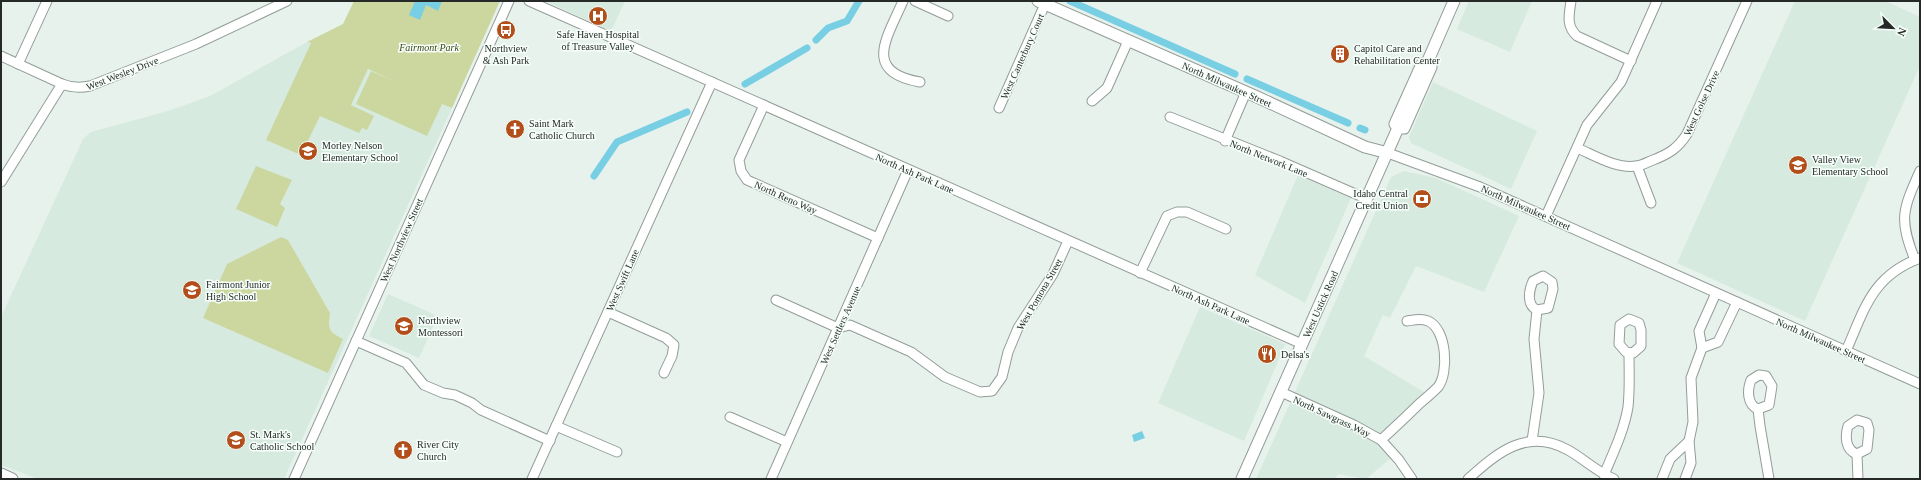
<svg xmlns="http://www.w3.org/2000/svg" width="1921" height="480" viewBox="0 0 1921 480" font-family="'Times New Roman',serif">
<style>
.built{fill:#d6eae0}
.green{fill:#ccd7a0}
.water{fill:#78cfe3}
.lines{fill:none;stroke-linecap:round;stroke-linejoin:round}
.canal{stroke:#78cfe3;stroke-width:7}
.minor-casing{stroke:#939d98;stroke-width:11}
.major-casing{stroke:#939d98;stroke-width:13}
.minor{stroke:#fff;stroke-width:9}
.major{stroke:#fff;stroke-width:11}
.labels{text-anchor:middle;stroke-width:3;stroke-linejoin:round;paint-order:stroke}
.poi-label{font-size:10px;fill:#252928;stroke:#f6fffa;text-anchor:start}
.park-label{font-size:10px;font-style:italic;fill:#3c4312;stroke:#f6fffa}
.street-label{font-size:10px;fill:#252928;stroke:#f6fffa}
</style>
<rect width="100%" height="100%" fill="#e7f2ed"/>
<g class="built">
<polygon points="545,1 625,1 611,31"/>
<polygon points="1469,1 1532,1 1510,52 1457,29"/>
<polygon points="1795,1 1885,1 1920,17 1920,66 1805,321 1677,263"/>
<polygon points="307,42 452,108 284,479 38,479 1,465 1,317 83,139 91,132 168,111 210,96"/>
<polygon points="1433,82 1537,131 1511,189 1411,143 1409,137"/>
<polygon points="1404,171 1436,178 1519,216 1484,292 1416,266 1390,318 1383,315 1364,356 1424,392 1373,440 1392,457 1366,479 1338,474 1335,479 1256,479 1391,177"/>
<polygon points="1298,175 1351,198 1305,303 1255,275"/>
<polygon points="388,294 438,316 419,358 369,336"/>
<polygon points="1200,307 1283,343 1285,345 1244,441 1158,403"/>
</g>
<g class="green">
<polygon points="354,1 500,1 452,108 442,104 427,136 356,104 371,71 394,81 368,69 351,105 374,116 367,130 362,128 359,133 320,116 301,155 266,140 311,43 307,42 343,24"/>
<polygon points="256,166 292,180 280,204 285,208 277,227 236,209"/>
<path d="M281,237L288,240L330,313C328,329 328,332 343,339L328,373L203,318L227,264Z"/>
</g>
<g class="water">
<polygon points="415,1 442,1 438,11 426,5 420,20 409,15"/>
<polygon points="1142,431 1145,438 1134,442 1132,435"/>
</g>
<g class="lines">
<g class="canal">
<polyline points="1070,1 1235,74"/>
<polyline points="816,40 828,28 847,21 859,1"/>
<polyline points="1247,79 1348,123"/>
<polyline points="745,84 807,48"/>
<polyline points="1360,128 1365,130"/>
<polyline points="594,176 617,142 687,112"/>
</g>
<defs>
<g id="minor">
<polyline points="529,1 1302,344"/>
<path d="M903,1C887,38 862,72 920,82"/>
<polyline points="915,1 948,16"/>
<path d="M1571,1C1569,15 1566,26 1577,36L1631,61"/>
<polyline points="1,56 62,84"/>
<polyline points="18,64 47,1"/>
<polyline points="1092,101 1107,88 1128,41"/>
<polyline points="764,105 739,160 741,171 747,180 878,238"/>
<polyline points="999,108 1045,4"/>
<polyline points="1170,117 1280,161 1367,199"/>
<polyline points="1225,141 1246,92"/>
<path d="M1577,148C1594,155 1616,169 1636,166C1641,166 1648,162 1653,160C1669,154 1678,148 1687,134L1747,1"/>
<polyline points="1388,153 1480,187 1920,384"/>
<polyline points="1637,166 1651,203"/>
<path d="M1,182L62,84C72,88 80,88 90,86L196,44L287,1"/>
<polyline points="1546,216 1587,125 1621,82 1657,1"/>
<path d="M1915,260C1899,219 1902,211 1920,171"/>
<polyline points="1140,273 1167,216 1177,212 1187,212 1226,229"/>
<path d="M1543,276L1552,282L1553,289L1548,308L1537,310C1526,305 1529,290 1533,281Z"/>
<polyline points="1716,293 1699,331 1702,348 1718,342 1737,302"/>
<polyline points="776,300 838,328 850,325 911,352 945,377 980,392 992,391 1002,377 1008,352 1018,328 1053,274 1068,241"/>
<polyline points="608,312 666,338 674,345 672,356 664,373"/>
<polygon points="1629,319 1639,323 1641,330 1641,346 1633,353 1626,352 1619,344 1620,325"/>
<polyline points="356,341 406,363 424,385 443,393 455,395 472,403 481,410 550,441"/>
<path d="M1846,351C1865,308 1872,276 1920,258"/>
<path d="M1759,375L1766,376L1772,386L1769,405L1758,409C1747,405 1747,390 1751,380Z"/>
<polyline points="1281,392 1354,425 1381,440 1399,460 1412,479"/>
<polyline points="1758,409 1760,426 1769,479"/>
<polyline points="730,417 787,442"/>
<path d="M1857,420L1867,423L1869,430L1867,449L1857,454C1845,450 1845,436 1848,426Z"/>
<polyline points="556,426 617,452"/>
<path d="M1381,440C1394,428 1407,416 1419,404C1425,399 1432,393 1438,387C1449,373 1447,329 1428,321C1421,318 1414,320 1407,321"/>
<polyline points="1532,441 1539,393 1534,339 1537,310"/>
<polyline points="1689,441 1693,422 1691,378 1702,348"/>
<polyline points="1857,454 1858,479"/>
<path d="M1604,475C1613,453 1624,431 1628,407C1630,389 1629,371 1629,353"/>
<polyline points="294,479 509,1"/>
<polyline points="532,479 712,82"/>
<polyline points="771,479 908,170"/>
<path d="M1468,479C1497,453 1527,427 1568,450C1584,459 1597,472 1614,479"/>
<polyline points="1662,479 1670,459 1689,441 1691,463 1685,479"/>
</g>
<g id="major">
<polyline points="1038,1 1255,96 1365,147 1388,153"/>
<polyline points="1398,128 1395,124 1422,64 1427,63 1454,1"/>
<polyline points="1398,128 1404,128 1431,67 1427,63"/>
<polyline points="1,474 12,479"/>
<polyline points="1242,479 1398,128"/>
</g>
</defs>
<use href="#minor" class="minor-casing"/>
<use href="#major" class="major-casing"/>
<use href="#minor" class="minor"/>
<use href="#major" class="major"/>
</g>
<defs>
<symbol id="hospital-disc" viewBox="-11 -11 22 22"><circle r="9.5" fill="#b24e1a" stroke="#f6fffa"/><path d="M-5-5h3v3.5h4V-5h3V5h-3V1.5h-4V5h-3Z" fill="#fff"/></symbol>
<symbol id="bus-disc" viewBox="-11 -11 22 22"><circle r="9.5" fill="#b24e1a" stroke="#f6fffa"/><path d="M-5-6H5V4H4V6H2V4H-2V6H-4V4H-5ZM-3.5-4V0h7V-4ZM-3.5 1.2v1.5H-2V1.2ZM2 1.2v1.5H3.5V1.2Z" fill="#fff"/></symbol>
<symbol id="building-disc" viewBox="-11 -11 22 22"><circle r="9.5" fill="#b24e1a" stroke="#f6fffa"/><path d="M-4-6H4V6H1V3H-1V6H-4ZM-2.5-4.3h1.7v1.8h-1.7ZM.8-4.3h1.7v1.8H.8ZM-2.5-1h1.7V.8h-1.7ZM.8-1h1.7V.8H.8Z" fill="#fff"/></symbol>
<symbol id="church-disc" viewBox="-11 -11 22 22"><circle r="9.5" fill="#b24e1a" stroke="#f6fffa"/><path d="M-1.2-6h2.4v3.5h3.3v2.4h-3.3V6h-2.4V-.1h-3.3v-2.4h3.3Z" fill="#fff"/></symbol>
<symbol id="school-disc" viewBox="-11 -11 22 22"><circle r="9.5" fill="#b24e1a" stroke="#f6fffa"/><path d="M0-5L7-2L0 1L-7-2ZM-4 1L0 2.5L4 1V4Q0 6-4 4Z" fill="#fff"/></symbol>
<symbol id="bank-disc" viewBox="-11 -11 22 22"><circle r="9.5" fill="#b24e1a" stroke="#f6fffa"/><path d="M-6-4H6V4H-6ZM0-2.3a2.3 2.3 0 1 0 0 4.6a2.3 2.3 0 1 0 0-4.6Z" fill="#fff"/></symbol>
<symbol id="restaurant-disc" viewBox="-11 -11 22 22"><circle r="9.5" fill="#b24e1a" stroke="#f6fffa"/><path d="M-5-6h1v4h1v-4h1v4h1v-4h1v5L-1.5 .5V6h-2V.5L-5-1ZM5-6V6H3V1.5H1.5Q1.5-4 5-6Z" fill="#fff"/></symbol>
</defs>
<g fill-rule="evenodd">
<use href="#hospital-disc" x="587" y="5" width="22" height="22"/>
<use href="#bus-disc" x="495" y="19" width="22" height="22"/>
<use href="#building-disc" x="1329" y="43" width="22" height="22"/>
<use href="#church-disc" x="504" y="118" width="22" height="22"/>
<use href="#school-disc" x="297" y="140" width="22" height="22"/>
<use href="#school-disc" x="1787" y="154" width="22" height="22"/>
<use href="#bank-disc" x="1411" y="188" width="22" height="22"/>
<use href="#school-disc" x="181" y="279" width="22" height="22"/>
<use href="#school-disc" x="393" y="315" width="22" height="22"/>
<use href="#restaurant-disc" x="1256" y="343" width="22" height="22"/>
<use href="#school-disc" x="225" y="429" width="22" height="22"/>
<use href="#church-disc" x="392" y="439" width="22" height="22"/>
</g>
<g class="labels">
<g class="poi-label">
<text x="598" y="38" text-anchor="middle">Safe Haven Hospital<tspan x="598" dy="12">of Treasure Valley</tspan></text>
<text x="506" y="52" text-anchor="middle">Northview<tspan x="506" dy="12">&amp; Ash Park</tspan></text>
<text x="1354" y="52">Capitol Care and<tspan x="1354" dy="12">Rehabilitation Center</tspan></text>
<text x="529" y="127">Saint Mark<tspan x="529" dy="12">Catholic Church</tspan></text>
<text x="322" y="149">Morley Nelson<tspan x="322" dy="12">Elementary School</tspan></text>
<text x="1812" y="163">Valley View<tspan x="1812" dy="12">Elementary School</tspan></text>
<text x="1408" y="197" text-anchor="end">Idaho Central<tspan x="1408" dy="12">Credit Union</tspan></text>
<text x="206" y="288">Fairmont Junior<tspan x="206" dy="12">High School</tspan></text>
<text x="418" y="324">Northview<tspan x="418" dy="12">Montessori</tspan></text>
<text x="1281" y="358">Delsa's</text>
<text x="250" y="438">St. Mark's<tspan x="250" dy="12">Catholic School</tspan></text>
<text x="417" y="448">River City<tspan x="417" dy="12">Church</tspan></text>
</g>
<g class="park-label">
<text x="429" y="51">Fairmont Park</text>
</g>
<g class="street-label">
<text transform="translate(1022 56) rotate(-66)" y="4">West Canterbury Court</text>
<text transform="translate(122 73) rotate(-21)" y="4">West Wesley Drive</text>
<text transform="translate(1227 84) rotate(24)" y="4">North Milwaukee Street</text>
<text transform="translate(1701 103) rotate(-65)" y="4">West Golse Drive</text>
<text transform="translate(1269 158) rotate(22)" y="4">North Network Lane</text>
<text transform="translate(915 173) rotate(24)" y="4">North Ash Park Lane</text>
<text transform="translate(786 197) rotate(24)" y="4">North Reno Way</text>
<text transform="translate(1526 207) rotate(24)" y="4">North Milwaukee Street</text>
<text transform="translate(401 240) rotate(-66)" y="4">West Northview Street</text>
<text transform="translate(622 280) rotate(-66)" y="4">West Swift Lane</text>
<text transform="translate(1039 294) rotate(-60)" y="4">West Pomona Street</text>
<text transform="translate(1211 304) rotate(24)" y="4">North Ash Park Lane</text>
<text transform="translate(1320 304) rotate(-66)" y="4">West Ustick Road</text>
<text transform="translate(840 325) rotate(-66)" y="4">West Settlers Avenue</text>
<text transform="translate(1821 340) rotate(24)" y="4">North Milwaukee Street</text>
<text transform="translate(1332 416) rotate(25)" y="4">North Sawgrass Way</text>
</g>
</g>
<rect width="1921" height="480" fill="none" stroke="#252928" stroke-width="4"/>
<g transform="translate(1893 28) rotate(114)" stroke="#f6fffa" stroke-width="3" paint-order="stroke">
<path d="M0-3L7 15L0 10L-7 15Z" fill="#252928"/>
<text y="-6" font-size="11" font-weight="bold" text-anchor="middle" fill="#252928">N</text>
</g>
</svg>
